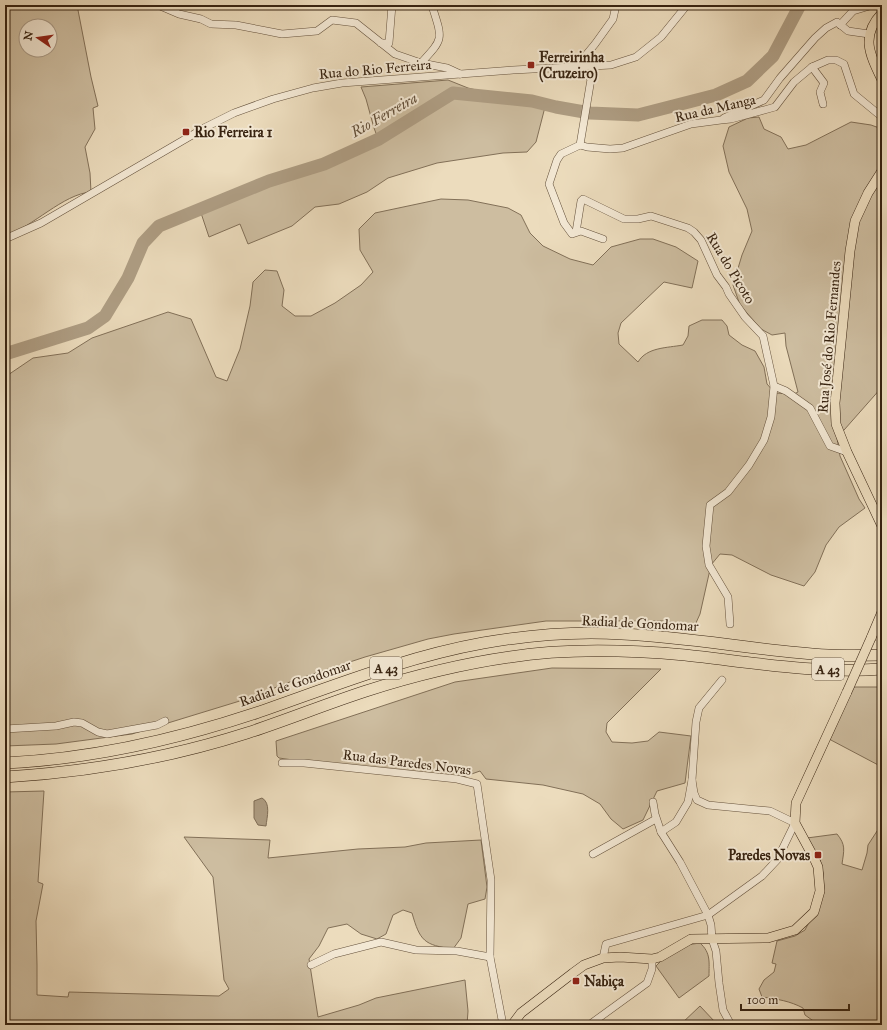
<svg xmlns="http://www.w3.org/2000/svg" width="887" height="1030" viewBox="0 0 887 1030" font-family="'IM FELL Great Primer',serif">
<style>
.green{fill:#cdbda0;stroke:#827058;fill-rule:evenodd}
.water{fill:#ae9d83;stroke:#7e6c55}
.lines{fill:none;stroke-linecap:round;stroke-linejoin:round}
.river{stroke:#ae9d83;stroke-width:13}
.minor-casing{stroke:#64513c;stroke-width:8}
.major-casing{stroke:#372311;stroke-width:10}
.highway-casing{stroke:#372311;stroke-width:12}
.minor{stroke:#f3e8d4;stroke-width:7}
.major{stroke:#ecdcbd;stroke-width:9}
.highway{stroke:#ecdcbd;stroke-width:11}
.major-bridge-casing{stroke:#372311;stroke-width:10;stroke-linecap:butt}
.major-bridge{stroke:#ecdcbd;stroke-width:9}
.poi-dot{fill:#8f2418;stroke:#f3e8d4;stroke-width:1.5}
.labels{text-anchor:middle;stroke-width:4;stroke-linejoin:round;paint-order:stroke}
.shield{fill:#f3e8d4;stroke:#6f5e4c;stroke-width:1}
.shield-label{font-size:13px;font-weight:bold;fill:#372311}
.poi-label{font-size:14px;font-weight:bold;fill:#372311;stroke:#f3e8d4;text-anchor:start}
.street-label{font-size:14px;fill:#372311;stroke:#f3e8d4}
.water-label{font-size:15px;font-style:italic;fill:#614e39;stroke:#f3e8d4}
</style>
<rect width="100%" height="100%" fill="#ecdcbd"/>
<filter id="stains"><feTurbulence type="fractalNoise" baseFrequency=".005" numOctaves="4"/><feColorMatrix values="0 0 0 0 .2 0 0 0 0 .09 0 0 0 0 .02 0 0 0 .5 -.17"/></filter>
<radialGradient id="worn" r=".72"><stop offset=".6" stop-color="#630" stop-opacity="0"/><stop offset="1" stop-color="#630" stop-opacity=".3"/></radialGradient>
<g class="green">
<path d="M5,5H77L91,77L98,106L93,108L95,129L85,147L90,173L91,192C63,194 33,227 5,236ZM26,26H50V50H26Z"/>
<polygon points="448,80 468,88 545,107 536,142 527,152 503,153 437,163 388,178 367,192 339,204 315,207 292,226 248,244 240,224 209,237 199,207 213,203 317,164 349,158 380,144 374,128 366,99 361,87"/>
<path d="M759,117L764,129L781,137L788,149L806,145L851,122L871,125L882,129V387L837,438L840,456L859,499L865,508L839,527L826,545L815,572L804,586L771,575L732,555L720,554L711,565L700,614L695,625L662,621H546L454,634L428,639L365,657L295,680L243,700L132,734L56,744L5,746V377L33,358L68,353L92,338L168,312L191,319L216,377L227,381L240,349L250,306L253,282L265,270L277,271L284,290L282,306L295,316H311L335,303L361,285L373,272L360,250L359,229L375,213L441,199L468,200L508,208L521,215L530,233L543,246L570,259L593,265L611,247L640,239H653L676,247L698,261L692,288L664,282L621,323L618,333L619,344L638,362C647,347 667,348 683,345L688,336L689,326L702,320H722L727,326L729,335L742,345L755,351L764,367L767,384L775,393L794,394L798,392L786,346L785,333L772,335L761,329L740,305L733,285L742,255L752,231L747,209L729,172L723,146L729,127L748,118Z"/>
<polygon points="552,668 661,669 607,723 606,732 612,742 632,743 648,741 659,732 691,736 685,783 657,791 643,820 623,829 611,819 600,804 583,794 543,785 486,779 480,771 463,777 335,766 279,758 277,756 276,741 455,682"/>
<polygon points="852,687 882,687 882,767 829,739"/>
<path d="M44,791L38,882L43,884L36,921L37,965V995L68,997L69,992L219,996L229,989L224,980L213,877L184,837L270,840L268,858L358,849L405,847L426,843L481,840L487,887L485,899L468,904L461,938L453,949C424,945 420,941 412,913L403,910L393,915L386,934L377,939L361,934L347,924L328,928L319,946L309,959L318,1017L359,1005L376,998L465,980L468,1011L467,1025H6L5,792Z"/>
<path d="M882,826V1025H819L805,1015L803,1008C790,1001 777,999 762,997L759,989L764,980L774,972L776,964L772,963L777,941L795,936L805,930L824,892L823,873L820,860L807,838L837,834C846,845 844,850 842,864L862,870L867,853L868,845L879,828Z"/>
<path d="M700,943C711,953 709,962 709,976L679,998L656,966L665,957L686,945Z"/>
<polygon points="700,1006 715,1022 712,1025 680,1025"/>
</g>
<path class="water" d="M262,798C271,803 267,817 266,826L258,825L254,818V801Z"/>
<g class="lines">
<polyline class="river" points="5,354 88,328 105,316 128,278 143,243 159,226 269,181 324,164 379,139 453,93 532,101 556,107 590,113 638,115 716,95 747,81 773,56 800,5"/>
<defs>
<g id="minor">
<polyline points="158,5 179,14 201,19 211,24 236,25 282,34 317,31 332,20 356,23 395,54 421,63 447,68 460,74"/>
<polyline points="840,25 853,11 873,5"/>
<polyline points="381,43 389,43 392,5"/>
<path d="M421,63C443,39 443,40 433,9L438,5"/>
<polyline points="576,67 595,44 613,19 616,5"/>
<polyline points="812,67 824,83 820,92 823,104"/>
<polyline points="724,118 764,100 780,78 815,38 826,28 837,22 848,31 869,34"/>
<polyline points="580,145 587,147 610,149 623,148 691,124 721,120 731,119 775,107 794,82 812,67 828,60 836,60 844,64 854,94 882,117"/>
<polyline points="580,145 561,154 557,160 549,184 564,223 572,234 581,231 603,239"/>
<polyline points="580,145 591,79 580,67"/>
<polyline points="576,232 581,201 583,199 624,219 638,219 651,216 688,228 694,232 701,240 717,275 726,287 729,294 745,317 763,336 774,386 786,391 810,408 830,446 847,452"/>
<polyline points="5,239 41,223 206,127 234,113 273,99 313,88 342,83 513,70 611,65 636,57 661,37 687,5"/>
<polyline points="730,624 728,597 709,565 706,546 710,505 728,492 749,465 764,440 771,417 774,386"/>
<polyline points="5,729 56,726 74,722 82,723 98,732 107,734 157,725 165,721"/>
<polyline points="282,763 304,763 457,779 477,784 491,880 490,957 503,1025"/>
<polyline points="653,802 655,814 661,832 680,862 708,915 711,925 712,939 716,951 719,983 723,1010 731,1025"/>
<polyline points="661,832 676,822 688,802 692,780 696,722 699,708 722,680"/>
<polyline points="593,854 656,819"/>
<polyline points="603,958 606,944 708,915 762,876 777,860 795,823 770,811 708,805 697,800 694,793 692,780"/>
<polyline points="311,965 334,954 381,942 416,950 457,951 490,957"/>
<polyline points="589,1025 647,983 652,969 652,959"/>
</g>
<g id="major">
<path d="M882,13C860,36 870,55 882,80"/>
<polyline points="882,171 868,193 855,221 850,251 835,403 836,424 847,452 882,526"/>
<polyline points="871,638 882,612"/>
<polyline points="512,1025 521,1013 573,973 584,965 603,958 620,957 652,959 660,957 691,939 768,938 795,930 814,912 820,891 818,867 814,858 795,823 796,803 847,692"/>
</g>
<g id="highway">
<path d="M5,763C90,759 175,740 256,713C331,687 405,657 483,643C529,635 576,631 622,634C691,637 759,651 828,655C846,656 864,655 882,655"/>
<path d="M5,777C87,772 169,758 247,733C287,720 326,704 366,691C413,676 461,664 510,657C567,648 628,650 685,655C750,662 816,674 882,669"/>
</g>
</defs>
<use href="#minor" class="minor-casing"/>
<use href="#major" class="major-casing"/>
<use href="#highway" class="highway-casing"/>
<use href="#minor" class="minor"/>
<use href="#major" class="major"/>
<use href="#highway" class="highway"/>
<defs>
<polyline id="major-bridge" points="847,692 871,638"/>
</defs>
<use href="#major-bridge" class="major-bridge-casing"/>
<use href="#major-bridge" class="major-bridge"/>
</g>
<g class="poi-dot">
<rect x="527" y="61" width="8" height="8" rx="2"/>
<rect x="182" y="128" width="8" height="8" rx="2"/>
<rect x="814" y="851" width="8" height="8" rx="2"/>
<rect x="572" y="977" width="8" height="8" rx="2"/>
</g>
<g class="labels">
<g class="shield">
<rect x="370" y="657" width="32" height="22" rx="3"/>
<rect x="812" y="658" width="32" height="22" rx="3"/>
</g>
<g class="shield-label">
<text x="386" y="673">A 43</text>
<text x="828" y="674">A 43</text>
</g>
<g class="poi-label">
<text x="539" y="62">Ferreirinha<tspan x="539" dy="16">(Cruzeiro)</tspan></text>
<text x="194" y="137">Rio Ferreira 1</text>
<text x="810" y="860" text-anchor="end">Paredes Novas</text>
<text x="584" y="986">Nabiça</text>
</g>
<g class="street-label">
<text transform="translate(375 69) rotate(-5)" y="5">Rua do Rio Ferreira</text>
<text transform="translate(715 108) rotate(-13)" y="5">Rua da Manga</text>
<text transform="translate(731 268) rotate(59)" y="5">Rua do Picoto</text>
<text transform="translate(829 337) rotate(-85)" y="5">Rua José do Rio Fernandes</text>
<text transform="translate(640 623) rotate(3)" y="5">Radial de Gondomar</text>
<text transform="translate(295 683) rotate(-19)" y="5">Radial de Gondomar</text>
<text transform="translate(407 762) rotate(7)" y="5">Rua das Paredes Novas</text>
</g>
<g class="water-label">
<text transform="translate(384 115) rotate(-30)" y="5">Rio Ferreira</text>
</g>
</g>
<rect width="887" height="1030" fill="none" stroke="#ecdcbd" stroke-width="20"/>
<rect x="6" y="6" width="875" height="1018" fill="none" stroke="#372311" stroke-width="2"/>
<rect x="10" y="10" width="867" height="1010" fill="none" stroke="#372311"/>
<g transform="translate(38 38) rotate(283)"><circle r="19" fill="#f3e8d4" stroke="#a89986"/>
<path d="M0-3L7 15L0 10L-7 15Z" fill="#8f2418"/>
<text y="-6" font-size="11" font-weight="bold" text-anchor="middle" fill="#372311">N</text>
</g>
<path d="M741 1004v6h108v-6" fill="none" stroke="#372311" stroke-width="2"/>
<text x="747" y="1004" font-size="12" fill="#372311" stroke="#f3e8d4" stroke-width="3" paint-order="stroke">100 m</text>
<rect width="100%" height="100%" filter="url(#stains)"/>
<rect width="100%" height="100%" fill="url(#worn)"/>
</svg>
